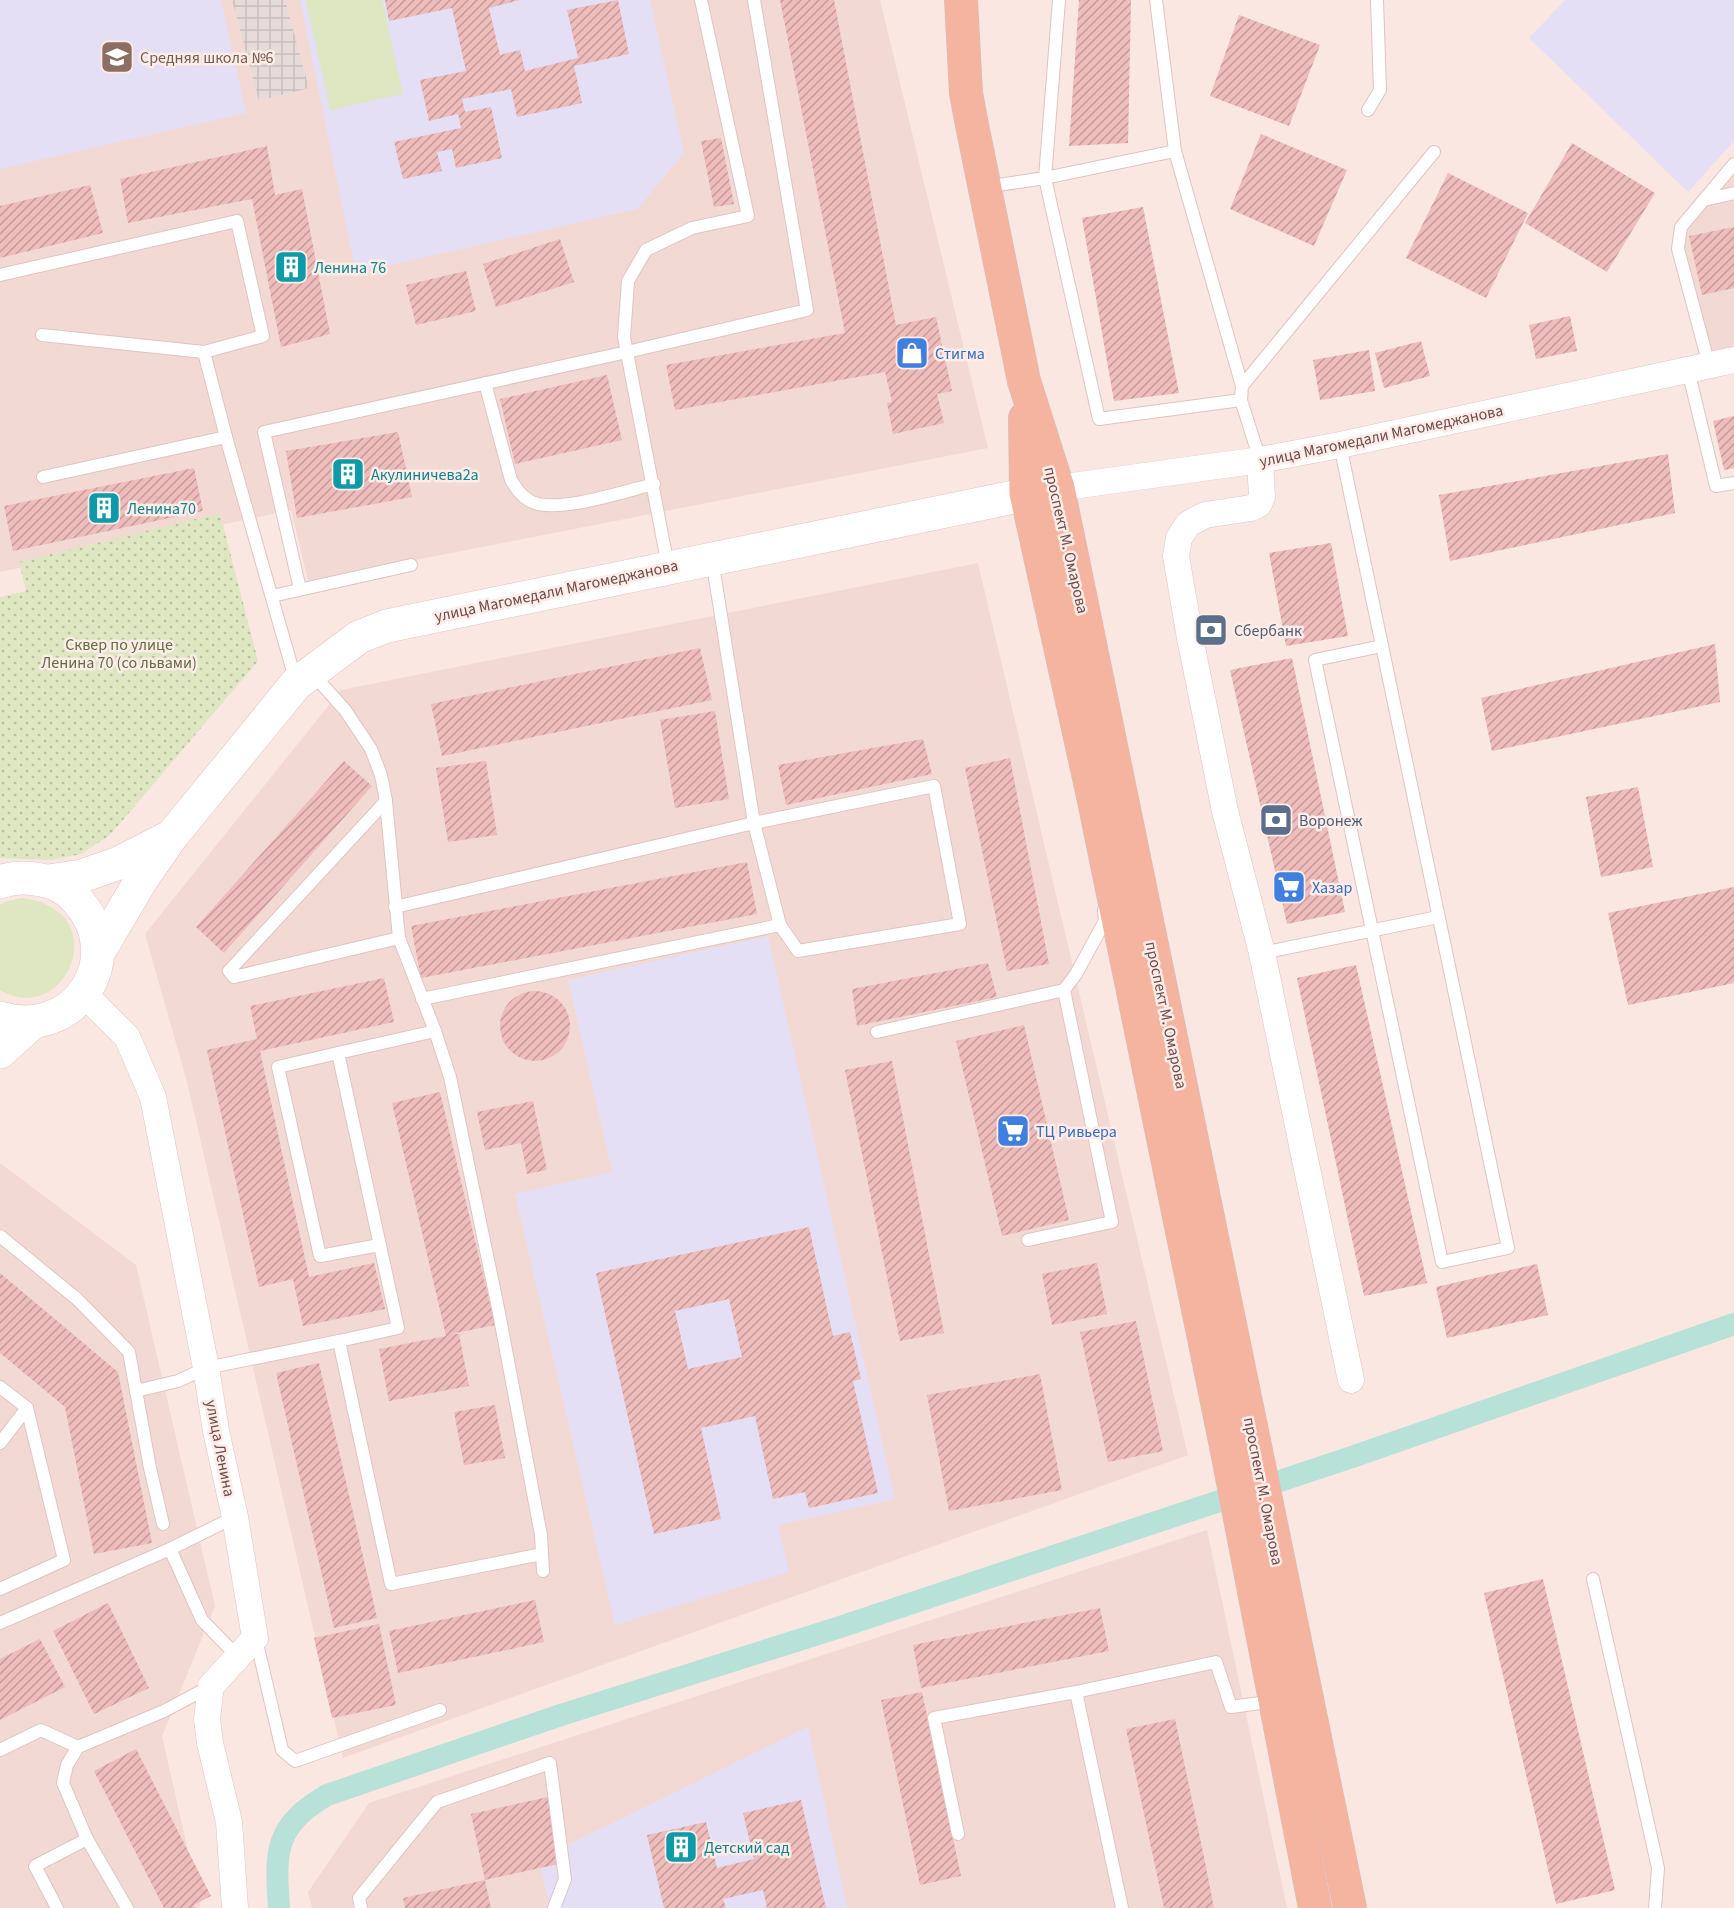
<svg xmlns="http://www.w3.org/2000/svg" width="1734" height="1908" viewBox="0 0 1734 1908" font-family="'Source Sans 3',sans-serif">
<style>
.residential{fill:#f3d9d4}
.industrial{fill:url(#industrial-grid)}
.education{fill:#e5dff6}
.grass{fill:#dee6c2}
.park{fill:url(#park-dots)}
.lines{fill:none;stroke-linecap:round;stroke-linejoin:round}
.canal{stroke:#b8e1d8;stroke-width:22}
.building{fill:url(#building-hatch);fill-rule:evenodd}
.service-casing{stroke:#dfc4c1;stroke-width:14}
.minor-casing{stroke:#dfc4c1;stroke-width:27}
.secondary-casing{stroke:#e4c2bf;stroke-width:34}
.primary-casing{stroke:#d1c5c5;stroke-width:34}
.service{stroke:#fff;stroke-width:12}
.minor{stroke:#fff;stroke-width:26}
.secondary{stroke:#fff;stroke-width:33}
.primary{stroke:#f4b49f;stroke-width:33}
.labels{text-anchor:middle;stroke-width:5;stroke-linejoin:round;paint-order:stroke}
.education-label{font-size:16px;fill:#785e54;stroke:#fdece7;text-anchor:start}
.culture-label{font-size:16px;fill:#0d838f;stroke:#fdece7;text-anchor:start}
.shop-label{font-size:16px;fill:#366cbe;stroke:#fdece7;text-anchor:start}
.street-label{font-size:16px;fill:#6f4b4b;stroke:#fdece7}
.service-label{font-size:16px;fill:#4e5e75;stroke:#fdece7;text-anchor:start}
.park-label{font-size:16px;fill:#606e41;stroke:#fdece7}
</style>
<defs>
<pattern id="industrial-grid" width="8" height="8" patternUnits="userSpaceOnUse" patternTransform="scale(1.5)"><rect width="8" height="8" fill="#e7dbd9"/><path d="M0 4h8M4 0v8" fill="none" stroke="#c9bdbc"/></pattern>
<pattern id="park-dots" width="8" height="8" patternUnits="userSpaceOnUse" patternTransform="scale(1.5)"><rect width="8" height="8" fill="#dee6c2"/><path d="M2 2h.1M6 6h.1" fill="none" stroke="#b8bca0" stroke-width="1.8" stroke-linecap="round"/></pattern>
<pattern id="building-hatch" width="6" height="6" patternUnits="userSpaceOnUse" patternTransform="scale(1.5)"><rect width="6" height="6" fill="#edbcbb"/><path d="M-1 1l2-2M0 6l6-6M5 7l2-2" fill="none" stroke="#c49b9a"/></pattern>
</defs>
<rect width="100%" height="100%" fill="#fae7e2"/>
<g class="residential">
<polygon points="0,0 880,0 988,448 308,581 291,510 0,572"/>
<polygon points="1734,174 1734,352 1714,357 1682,251 1687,230"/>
<polygon points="978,563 1188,1455 343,1758 187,1082 145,934 341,690"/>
<polygon points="0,1163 136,1265 215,1606 162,1736 201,1908 0,1908"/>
<polygon points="1207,1530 1287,1908 312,1908 308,1892 369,1803"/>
</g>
<polygon class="industrial" points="232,0 285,0 309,88 259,101"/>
<g class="education">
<polygon points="0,0 221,0 246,113 0,169"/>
<polygon points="300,0 650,0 684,153 637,209 356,273"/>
<polygon points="1565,0 1734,0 1734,141 1688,192 1529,38"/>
<polygon points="768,936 895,1499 778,1525 789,1572 615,1625 515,1194 612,1172 568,980"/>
<polygon points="808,1727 847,1908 550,1908 539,1859"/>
</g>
<g class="grass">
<polygon points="306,0 382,0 403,94 330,110"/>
<path d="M22,898C117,910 66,1029 0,990V905L7,901Z"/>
</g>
<polygon class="park" points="220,513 258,661 110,835 81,854 52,860 0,858 0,597 26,591 19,562"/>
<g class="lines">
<path class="canal" d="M279,1908C275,1852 274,1826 327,1795L561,1715L837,1628L1349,1458L1734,1324"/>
</g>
<g class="building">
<polygon points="385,0 520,0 489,8 500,55 520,50 525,71 578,58 567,10 618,0 629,54 574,66 582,103 517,117 511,89 462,99 465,112 491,107 502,158 456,168 452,149 437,152 442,171 403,179 394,142 461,128 458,114 429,121 420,80 466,71 452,8 389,21"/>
<polygon points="780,0 834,0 896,325 936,317 952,391 937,394 944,423 893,434 887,403 892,402 885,372 675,410 666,365 845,333"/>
<polygon points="1079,0 1131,0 1128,143 1069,146"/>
<polygon points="1239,15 1320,45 1289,126 1210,96"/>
<polygon points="1261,134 1347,170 1314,246 1230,209"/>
<polygon points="721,138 734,204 714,207 701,141"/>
<polygon points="1572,143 1655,193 1607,272 1525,223"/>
<polygon points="267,146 275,195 302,189 330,334 281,347 252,199 128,223 120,179"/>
<polygon points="1448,173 1528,213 1486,298 1406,258"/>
<polygon points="90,185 103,233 0,258 0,206"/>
<polygon points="1143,207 1179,393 1114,401 1082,218"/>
<polygon points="1734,227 1734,288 1702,295 1689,236"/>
<polygon points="560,239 574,282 496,307 483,264"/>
<polygon points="466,271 476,311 416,325 406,285"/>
<polygon points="1570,316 1577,351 1536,359 1529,325"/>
<polygon points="1421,341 1430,376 1384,388 1375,353"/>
<polygon points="1369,350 1375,391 1320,400 1313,360"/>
<polygon points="607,375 622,440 515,464 500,399"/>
<polygon points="1734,416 1734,468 1724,470 1713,421"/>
<polygon points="398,432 412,497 297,518 286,451"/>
<polygon points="1668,454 1675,513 1450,561 1439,495"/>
<polygon points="194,468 203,511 13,551 4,506"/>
<polygon points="1331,543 1348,636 1286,646 1269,553"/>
<polygon points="1715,644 1720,702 1492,751 1481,698"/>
<polygon points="700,648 712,700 442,756 431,704"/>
<polygon points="1292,658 1345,912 1287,924 1230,670"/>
<polygon points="715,711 729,799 675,808 660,720"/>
<polygon points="923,739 932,774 786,805 778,765"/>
<polygon points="1010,758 1049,964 1007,971 965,768"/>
<polygon points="344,761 372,786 224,953 196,927"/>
<polygon points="486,761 497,835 448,842 436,768"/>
<polygon points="1638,787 1653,867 1601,877 1586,797"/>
<polygon points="747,862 757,914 421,978 411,926"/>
<polygon points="1734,887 1734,983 1628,1005 1608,913"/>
<polygon points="988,963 997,997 857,1026 852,989"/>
<polygon points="1356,965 1427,1283 1364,1296 1297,978"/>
<polygon points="384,978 394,1022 260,1051 309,1277 374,1263 385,1309 303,1326 293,1279 259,1287 207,1050 257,1039 250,1006"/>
<circle cx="535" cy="1026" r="35"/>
<polygon points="1024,1025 1069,1220 1002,1236 956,1041"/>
<polygon points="892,1061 944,1333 900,1341 845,1070"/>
<polygon points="440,1092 495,1325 451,1334 459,1334 469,1386 389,1401 379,1349 446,1336 392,1103"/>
<polygon points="533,1101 547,1170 527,1174 521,1143 485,1150 477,1112"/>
<path d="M809,1227L833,1336L850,1332L861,1379L853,1381L878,1493L809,1508L805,1492L773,1499L755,1416L701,1428L721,1519L654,1534L596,1273ZM729,1299L742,1357L688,1369L675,1311Z"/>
<polygon points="1097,1263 1107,1314 1052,1325 1042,1274"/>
<polygon points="1537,1264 1548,1315 1447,1338 1436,1287"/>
<polygon points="0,1273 118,1372 152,1543 94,1554 65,1407 0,1353"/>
<polygon points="1136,1321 1163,1451 1108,1462 1080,1332"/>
<polygon points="319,1363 377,1618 334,1628 276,1373"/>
<polygon points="1040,1374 1062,1490 949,1511 927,1395"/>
<polygon points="495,1405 505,1458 464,1465 454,1412"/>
<polygon points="1543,1579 1615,1890 1556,1904 1484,1593"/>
<polygon points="535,1600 544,1642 398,1673 389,1631"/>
<polygon points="108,1603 149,1688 94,1714 53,1631"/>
<polygon points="1100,1608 1109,1651 921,1688 913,1645"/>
<polygon points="379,1624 396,1705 332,1718 314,1638"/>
<polygon points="40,1639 65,1687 0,1720 0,1659"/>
<polygon points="922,1692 961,1876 920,1885 881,1700"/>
<polygon points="1175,1719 1205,1862 1214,1908 1164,1908 1126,1729"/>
<polygon points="136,1749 211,1896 194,1905 195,1908 164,1908 94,1771"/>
<polygon points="548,1797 563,1863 485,1880 471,1814"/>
<polygon points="801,1800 826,1908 767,1908 763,1890 723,1899 726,1908 664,1908 647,1835 706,1822 717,1868 754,1859 743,1813"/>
<polygon points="485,1880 491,1908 405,1908 403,1898"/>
</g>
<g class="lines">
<defs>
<g id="service">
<polyline points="1059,0 1045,178 1099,419 1241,400"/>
<polyline points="1368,110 1380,90 1377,0"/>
<polyline points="1175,151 1242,386"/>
<polyline points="985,187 1045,178 1175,151 1156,0"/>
<polyline points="1704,200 1734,193"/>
<polyline points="0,275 237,221 263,336 204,352 226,437"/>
<polyline points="42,335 204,352"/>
<polyline points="1709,365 1678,249 1681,227 1734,164"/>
<polyline points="1688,370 1716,486 1734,483"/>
<path d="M485,383L511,480C516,488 521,496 530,501C555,515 625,491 654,484"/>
<polyline points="1340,445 1508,1248 1442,1262 1315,660 1382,646"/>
<polyline points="1260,460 1241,400 1242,386 1434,152"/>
<polyline points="43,477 226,437 296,682"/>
<polyline points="668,566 624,337 628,281 646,250 692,228 748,216 701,0"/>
<polyline points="300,589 264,432 627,352 807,310 754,0"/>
<polyline points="272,596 411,565"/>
<polyline points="311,672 345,710 371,749 381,775 386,801 399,938 435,1031 338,1053 398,1328 339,1341 391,1584 542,1554"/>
<polyline points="386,801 229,971 234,977 399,938"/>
<polyline points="395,907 754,823 934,786 960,924 798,951 780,925 754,823 712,559"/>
<polyline points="1262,953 1438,917"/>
<polyline points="422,999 780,925"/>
<polyline points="435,1031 450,1077 498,1308 541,1535 543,1571"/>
<polyline points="877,1032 1064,990"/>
<polyline points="338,1053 278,1067 320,1256 380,1245"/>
<polyline points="0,1236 77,1299 129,1352 150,1468 163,1524"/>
<polyline points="1028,1240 1112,1222 1064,990 1076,974 1105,921 1104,910"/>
<polyline points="0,1387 27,1408 0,1443"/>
<polyline points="136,1391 178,1381 206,1368 339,1341"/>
<polyline points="170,1549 202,1620 238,1657"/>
<polyline points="1593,1579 1658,1868 1655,1908"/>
<polyline points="0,1589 64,1560 27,1408"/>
<polyline points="0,1623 170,1549 235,1517"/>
<polyline points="256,1639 282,1750 295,1761 440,1710"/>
<polyline points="1076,1692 1216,1662 1231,1707 1275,1701"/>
<polyline points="78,1747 67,1765 63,1783 87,1839 127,1908"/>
<polyline points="0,1750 41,1730 78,1747 164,1711 211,1686"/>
<polyline points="958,1834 934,1718 1076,1692 1122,1908"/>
<polyline points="57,1908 35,1866 87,1839"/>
<polyline points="361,1908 359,1898 437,1802 550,1763 565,1879 554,1908"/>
</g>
<g id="minor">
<polyline points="1260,460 1262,497 1259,504 1251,508 1205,515 1188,524 1179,538 1176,556 1190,638 1225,811 1262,953 1351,1380"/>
<polyline points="1058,488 1260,460 1340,445 1734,360"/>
<polyline points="84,994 127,1037 153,1097 206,1368 216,1431 235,1517 255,1638 211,1686 207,1719 210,1743 229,1822 235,1908"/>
</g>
<g id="secondary">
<polyline points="49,881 82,876 119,863 166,839"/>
<path d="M0,882C13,877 27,877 41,880C54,882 67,889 76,899C130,957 75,1041 0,1018"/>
<polyline points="98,953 140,882 171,837 296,684 359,637 387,626 1053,489"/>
<polyline points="0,1052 33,1022"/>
</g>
<g id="primary">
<polyline points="961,0 966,93 972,125 1024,381 1058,488 1350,1908"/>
<polyline points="1025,418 1026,493 1093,796 1227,1451 1315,1908"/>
</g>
</defs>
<use href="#service" class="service-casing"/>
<use href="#minor" class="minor-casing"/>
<use href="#secondary" class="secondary-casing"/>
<use href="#primary" class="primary-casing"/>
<use href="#service" class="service"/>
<use href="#minor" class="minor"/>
<use href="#secondary" class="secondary"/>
<use href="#primary" class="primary"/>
</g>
<defs>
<symbol id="school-square" viewBox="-11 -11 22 22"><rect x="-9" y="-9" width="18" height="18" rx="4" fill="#8d6e63" stroke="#fdece7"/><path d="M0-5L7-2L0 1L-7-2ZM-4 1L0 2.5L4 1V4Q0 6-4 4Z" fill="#fff"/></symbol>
<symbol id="building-square" viewBox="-11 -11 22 22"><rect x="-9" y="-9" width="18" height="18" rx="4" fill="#0f9aa8" stroke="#fdece7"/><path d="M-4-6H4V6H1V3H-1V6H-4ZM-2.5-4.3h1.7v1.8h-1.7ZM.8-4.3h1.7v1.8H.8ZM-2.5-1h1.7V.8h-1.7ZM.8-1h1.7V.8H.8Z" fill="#fff"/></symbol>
<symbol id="shop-square" viewBox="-11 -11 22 22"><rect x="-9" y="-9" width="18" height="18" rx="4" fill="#3f7fe0" stroke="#fdece7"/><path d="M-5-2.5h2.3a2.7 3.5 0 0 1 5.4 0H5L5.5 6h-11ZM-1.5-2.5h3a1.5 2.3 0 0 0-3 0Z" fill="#fff"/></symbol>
<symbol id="bank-square" viewBox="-11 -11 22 22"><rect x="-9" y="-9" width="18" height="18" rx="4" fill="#5c6f8a" stroke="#fdece7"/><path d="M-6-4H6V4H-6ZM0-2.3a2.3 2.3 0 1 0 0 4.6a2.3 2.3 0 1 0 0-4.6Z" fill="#fff"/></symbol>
<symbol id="supermarket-square" viewBox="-11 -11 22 22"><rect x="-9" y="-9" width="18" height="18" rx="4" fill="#3f7fe0" stroke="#fdece7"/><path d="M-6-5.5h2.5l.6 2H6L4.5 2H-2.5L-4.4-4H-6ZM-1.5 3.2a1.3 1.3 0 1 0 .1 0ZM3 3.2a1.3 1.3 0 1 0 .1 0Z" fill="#fff"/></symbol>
</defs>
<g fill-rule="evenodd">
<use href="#school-square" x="98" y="38" width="38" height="38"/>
<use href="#building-square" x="272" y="248" width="38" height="38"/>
<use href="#shop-square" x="893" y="334" width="38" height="38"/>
<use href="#building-square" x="329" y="455" width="38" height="38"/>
<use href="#building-square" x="85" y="489" width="38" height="38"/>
<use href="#bank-square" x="1192" y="611" width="38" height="38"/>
<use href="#bank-square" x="1257" y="801" width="38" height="38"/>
<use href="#supermarket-square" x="1270" y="868" width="38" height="38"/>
<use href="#supermarket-square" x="994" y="1112" width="38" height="38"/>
<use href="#building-square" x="662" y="1828" width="38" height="38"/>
</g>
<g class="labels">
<g class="education-label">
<text x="140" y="63">Средняя школа №6</text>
</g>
<g class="culture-label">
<text x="314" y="273">Ленина 76</text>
<text x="371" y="480">Акулиничева2а</text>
<text x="127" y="514">Ленина70</text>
<text x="704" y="1853">Детский сад</text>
</g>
<g class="shop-label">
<text x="935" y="359">Стигма</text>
<text x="1312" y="893">Хазар</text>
<text x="1036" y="1137">ТЦ Ривьера</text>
</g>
<g class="street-label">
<text transform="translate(1381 435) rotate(-12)" y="6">улица Магомедали Магомеджановa</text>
<text transform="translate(1067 540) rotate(77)" y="6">проспект М. Омарова</text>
<text transform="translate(556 590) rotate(-12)" y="6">улица Магомедали Магомеджанова</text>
<text transform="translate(1167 1015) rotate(78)" y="6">проспект М. Омарова</text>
<text transform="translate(221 1448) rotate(79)" y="6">улица Ленина</text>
<text transform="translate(1264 1491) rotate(79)" y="6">проспект М. Омарова</text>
</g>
<g class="service-label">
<text x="1234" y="636">Сбербанк</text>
<text x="1299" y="826">Воронеж</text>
</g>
<g class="park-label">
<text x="119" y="650">Сквер по улице<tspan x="119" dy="18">Ленина 70 (со львами)</tspan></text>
</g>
</g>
</svg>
